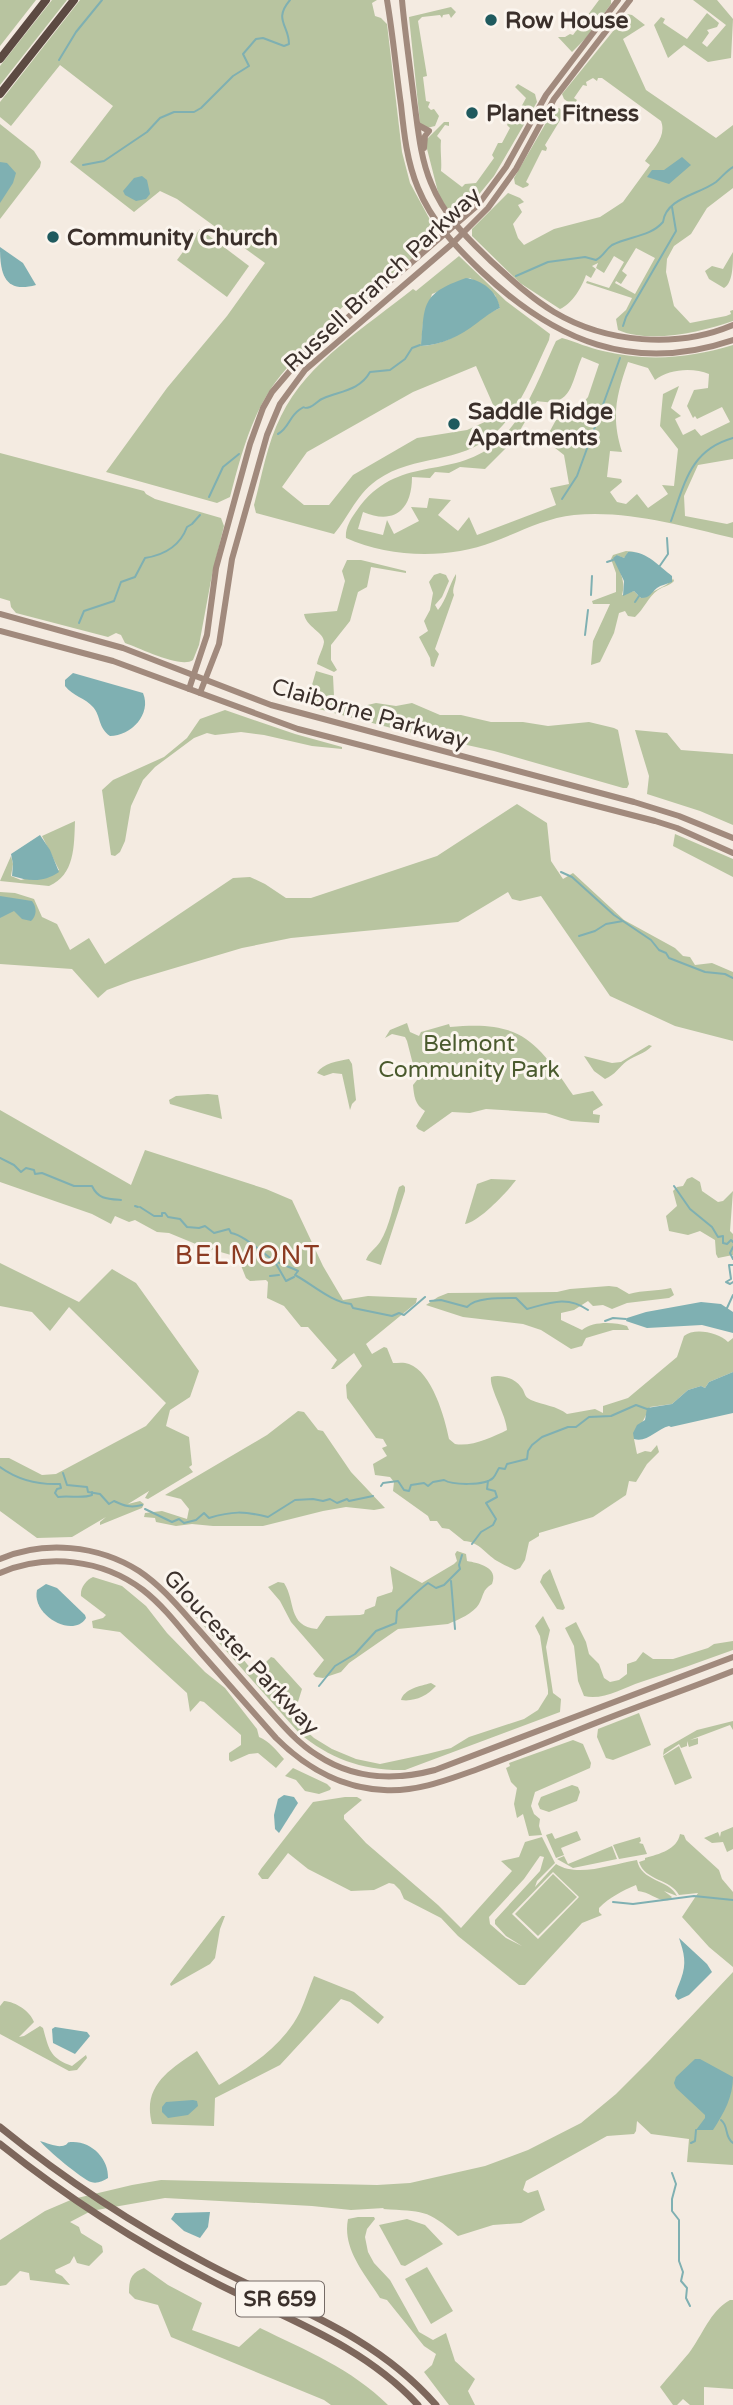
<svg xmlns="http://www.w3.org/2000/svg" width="733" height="2405" viewBox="0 0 733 2405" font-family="'Varela Round',sans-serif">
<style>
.green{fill:#b8c4a0;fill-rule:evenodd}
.water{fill:#7fb0b2}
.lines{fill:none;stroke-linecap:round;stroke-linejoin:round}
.stream{stroke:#7fb0b2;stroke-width:2}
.secondary{stroke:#a18a7d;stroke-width:6}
.primary{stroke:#7d675c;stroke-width:7}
.highway{stroke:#5c4a42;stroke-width:8}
.poi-dot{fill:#1f5a5e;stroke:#fbf5ee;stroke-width:2.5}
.labels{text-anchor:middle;stroke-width:6;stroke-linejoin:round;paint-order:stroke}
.shield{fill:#fbf5ee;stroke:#756b66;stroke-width:2}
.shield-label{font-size:21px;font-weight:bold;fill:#3b302b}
.poi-label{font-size:23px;font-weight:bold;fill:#3b302b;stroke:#fbf5ee;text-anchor:start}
.street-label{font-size:23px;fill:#3b302b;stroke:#fbf5ee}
.park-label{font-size:23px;fill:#4a5a2e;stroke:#fbf5ee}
.quarter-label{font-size:26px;letter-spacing:2px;fill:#8c3b22;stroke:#fbf5ee}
</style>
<rect width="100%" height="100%" fill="#f4ebe1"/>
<g class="green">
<polygon points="0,0 36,0 0,46"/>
<polygon points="52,0 67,0 0,85 0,66"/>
<path d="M80,0H377L372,3L375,16L381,18L387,24L402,152L410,183L435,229L432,242L359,301L350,300L335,314L336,324C320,338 302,352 287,368C254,404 242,451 230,497L217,503L106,472L167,388L227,316L265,263L177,199L160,191L134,212L70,162L113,106L60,65L11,126L0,117V102Z"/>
<polygon points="599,0 611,0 611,4 586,38 572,52 558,37 565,37 570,34 573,35"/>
<polygon points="693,0 717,0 733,19 731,58 708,62 684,45 668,58 654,25 661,17 665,19 663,23 687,39 707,13 719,23 717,27 707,30 709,33 702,43 707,47 726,25"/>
<polygon points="451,7 456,12 451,18 449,14 443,15 442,18 440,15 422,17 418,21 427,76 423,77 426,101 430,102 428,107 431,110 434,109 439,116 435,126 427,128 420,123 409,17"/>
<path d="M627,14L632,15L645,25L623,39L646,90L716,138L733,125V188L707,208L691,234L674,246L667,259L666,272L674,306L690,323L726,316L731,314L730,311L733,310V321C702,332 650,344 618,330L616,319L626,310L632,298L586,283L587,281L609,288L624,262L614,256L604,273L596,268L598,263L592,266L596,269L591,278L586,275C582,287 572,304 560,309L520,283L472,236V229L508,193L520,198L524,202L518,205L522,212L513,224L518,238L524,245L554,229L600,217L623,202L650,165L645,161C653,149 667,136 661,121L602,78H598L597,81L593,78L586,82L587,86L583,85L574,98L577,100L575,103L571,104L564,99L562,94ZM636,248L655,258L635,294L615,283L616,281L621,284L627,275L622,271Z"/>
<path d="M518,84L535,94L537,102L494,176L463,214L459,217H453L439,196L425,141L444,122H449V126L445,125L437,136L441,140C440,151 442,161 441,171L462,187L465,184L476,183L494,158L492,155L498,143H502L510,128L507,125L508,123L512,124L526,98L515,87Z"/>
<polygon points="559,108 566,113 567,117 562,117 545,145 547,148 546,151 542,150 526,182 529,184 528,186 523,188 515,184 514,178 554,109"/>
<polygon points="0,124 34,151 41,162 40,167 0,219"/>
<polygon points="200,229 249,266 227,297 177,260"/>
<path d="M733,252C733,265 733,283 724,288L709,279L705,271L712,266L723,269Z"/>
<path d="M459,256L506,301L550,334L549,340C535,369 519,412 495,433C458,466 416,453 377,480C357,494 349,516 334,534L256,513L254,505C262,476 267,443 281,416C308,361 366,327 413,289L416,291ZM470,278L495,295L500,308C470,321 458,344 421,346L423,323L432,294ZM476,366L498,416L467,430L417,438L353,475L329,505H304L282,487L307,452L413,392Z"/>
<path d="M562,338C576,342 589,348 603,351C647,362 691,358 733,345V459L698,465L684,496L685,516L727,524L733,522V538C681,526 628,510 574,515C545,518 520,532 493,542C449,559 390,558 346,538C345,529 350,520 355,513C396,452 449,482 496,443C526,418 540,375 556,341ZM582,357L599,364L588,397L570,418L556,420L545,440L564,455L569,484L550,488L556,505L477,535L469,517L458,531L438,515L451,500L429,498L427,508L411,507L419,521L394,534L387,520L383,535L358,529L363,512C394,525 412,510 412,477L430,478L435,472L449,473L460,467L485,469L515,439L537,401C573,408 571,382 582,357ZM628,362L648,368L655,380C668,369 693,367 709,374L708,388L694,390L687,406L693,418L695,416L697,419L722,407L730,422L701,436L695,429L683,435L675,419L681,416L671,408L679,386L663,394L660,426L678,449L674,486L662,485L668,494L648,508L637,494L626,504L617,502L610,492L622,482L621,479L607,477L610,451L622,452C611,417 616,396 628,362Z"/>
<path d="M0,453L144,491L146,494L155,499L221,518L224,526L212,575L199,645L193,660C181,669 140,648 125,643L121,635L116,633L108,637L16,613L11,607L10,601L0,598Z"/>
<path d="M626,551L635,552H628L626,557L623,558L617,555C617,570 627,580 622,595L634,591L641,598L666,585L673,579L672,576L674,581C669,586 664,586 658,590C648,597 644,609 635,617L628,616L625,611L619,613L614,633L602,658L600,662L591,665L593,641L610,604H593L592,601L616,592V573L611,559L613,555Z"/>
<path d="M347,560H361L406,571V573L371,567L367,587L358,592L350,621L331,645V660L337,670L334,672L317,664C318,657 323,649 324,642C324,632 306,627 304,614L337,611L345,581L342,571Z"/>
<path d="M440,573L446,575L449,581L442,597L435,605L438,610C447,599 449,585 456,574C457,582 451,589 454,595L435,649L439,654L434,667L431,666L430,658L419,637L428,631L424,621L430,610L433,593L429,582L434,575Z"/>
<polygon points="316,671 333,676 334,696 342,703 359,707 376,703 396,706 412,703 440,715 461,715 491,722 523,722 548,726 589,722 614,728 618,730 629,784 627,788 623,788 494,751 399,730 315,708 309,704 308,699"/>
<polygon points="225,710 295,734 342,747 342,749 312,746 264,735 241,732 215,735 207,733 194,738 155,767 143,780 131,806 125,841 120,852 115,856 111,855 102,790 113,780 164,757 187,738 200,719"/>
<polygon points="635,730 667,733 681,750 733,754 733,825 700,811 647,794 649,776"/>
<polygon points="517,804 547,823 551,861 563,879 573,873 624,920 675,948 683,956 690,957 695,965 712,963 733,972 733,1041 675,1026 610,996 541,896 520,901 512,899 508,892 458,922 291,938 242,948 131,981 107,990 98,998 72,969 0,964 0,892 15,893 34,899 42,917 57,924 70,950 89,938 105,964 233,878 250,877 265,884 286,898 311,898 437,856"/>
<path d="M75,821C74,846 75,875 49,886L0,881L11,856L13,864L11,876L21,880L59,870L42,836Z"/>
<polygon points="675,834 733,859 733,877 673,846"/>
<path d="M407,1023L410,1032L419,1036L421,1032L449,1024L450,1027C521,1020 536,1040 573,1095L593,1091L603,1105L593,1111V1114L600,1115L599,1123L571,1121L546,1113L486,1109L470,1113L452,1112L424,1132L418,1129L416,1126L425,1111C415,1105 414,1096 413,1085L417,1080L407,1041L405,1037L392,1034L385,1038L390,1030Z"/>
<path d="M649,1045L652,1046C644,1054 636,1055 627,1061C619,1067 615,1075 605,1079L594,1071L584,1056L612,1063L621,1062Z"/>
<path d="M349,1059L352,1064L356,1100L352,1104L350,1110L342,1074L333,1073L324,1076L317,1073C323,1063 338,1061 349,1059Z"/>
<polygon points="208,1094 218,1095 222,1119 170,1104 169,1100 176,1096"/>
<path d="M0,1110L131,1185L145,1150L266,1189L292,1200L323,1266L343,1300L368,1296L417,1298L416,1303L366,1344L372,1354L384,1347L387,1348L393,1363C398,1363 404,1362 409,1364C432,1372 445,1418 449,1439L455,1444C472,1447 493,1437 507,1430C506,1414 489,1388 491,1377C500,1374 515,1378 521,1387C526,1393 523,1396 531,1400C543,1405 557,1406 567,1414L595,1409L603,1413V1406L628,1398L677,1357L684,1336C695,1327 719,1333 728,1342L733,1338V1372L709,1382L705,1388L701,1386L688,1390L672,1404L650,1407L634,1439L637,1454L645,1451L651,1452L657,1445L659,1452L647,1464L636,1482L629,1481L626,1495L593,1517L539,1533V1536L529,1542L525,1560L520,1568L515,1570C509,1567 504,1565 499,1562C487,1556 479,1541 464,1541L449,1529L442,1528L437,1521H430L428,1516L393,1491L394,1482L390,1477L375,1475L373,1464L387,1456L382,1448L387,1446L383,1439L376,1438L347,1398L346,1385L362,1366L354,1353L334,1369H331L337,1360L308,1327H301L284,1306L267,1298L268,1282L266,1280L250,1281L246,1278L240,1263L231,1255L203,1247L169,1233L157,1232L135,1220L129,1222L115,1216L111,1224L92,1214L0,1182Z"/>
<polygon points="692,1177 700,1182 702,1191 718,1202 723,1201 733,1191 730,1231 733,1234 733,1255 718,1258 716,1254 715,1240 700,1231 688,1235 669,1231 666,1216 677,1206 673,1191 677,1187 683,1186 687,1179"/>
<path d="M491,1179L516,1180C508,1191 479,1222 465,1224L477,1184Z"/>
<path d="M403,1185L405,1187V1191L381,1265L366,1260C369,1252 375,1249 380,1242C390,1226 393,1204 399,1187Z"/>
<polygon points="0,1263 79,1302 112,1269 136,1283 199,1371 190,1397 170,1410 166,1426 189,1437 192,1465 189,1467 193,1472 148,1499 145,1498 149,1491 128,1504 140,1501 144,1504 142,1508 100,1525 100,1522 106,1517 72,1537 37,1538 0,1511 0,1458 9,1458 42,1475 56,1474 146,1426 166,1403 69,1307 50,1331 32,1312 0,1306"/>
<path d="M609,1286L617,1287L629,1294C643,1290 658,1291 671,1288L674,1295L669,1298L627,1303L612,1309L603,1305L593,1306L588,1301L574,1310L561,1313V1320L582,1330C593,1321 614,1322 627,1326L629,1330H613L586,1338L582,1346L571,1349L541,1330L523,1324L463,1317L426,1305L438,1297L448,1293L557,1292L570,1289Z"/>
<polygon points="298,1411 304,1412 318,1430 323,1431 351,1472 385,1508 374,1510 346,1507 323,1511 263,1526 213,1526 192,1524 176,1526 156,1522 155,1518 144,1517 145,1513 162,1511 187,1519 189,1509 181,1499 165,1495 267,1435"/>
<path d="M457,1551L466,1554L467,1561C478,1563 499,1567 492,1584C482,1590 484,1595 479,1604C474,1613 458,1620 448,1624L398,1629L349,1663L341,1672L323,1678L316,1677L313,1674L324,1660L291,1622L280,1601L268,1587L278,1582L284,1583C296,1601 287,1626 317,1629L326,1616L360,1615L364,1614L365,1610L375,1606L377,1597L392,1592L393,1588L390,1566L422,1583L454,1564L457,1561L455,1554Z"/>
<polygon points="550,1569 565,1608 563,1610 557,1609 540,1582 543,1575"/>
<path d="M93,1577L122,1586L146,1606L167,1633L205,1672L225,1688L257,1729L259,1737C269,1741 277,1751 284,1759L276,1768L258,1753L249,1754L231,1762L229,1760V1753L241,1745V1735L204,1702L200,1701L190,1712L187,1693L120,1632L93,1628L92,1621L103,1618L106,1615L81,1596C80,1588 86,1580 93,1577Z"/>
<path d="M176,1588H179L206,1620L223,1634L251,1669H259L271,1657L274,1658L302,1689L297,1705V1719L301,1726L314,1738L332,1749L356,1759L380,1764L427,1754L451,1748L469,1737L524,1719L538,1710L548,1694V1690L540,1636L535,1626L543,1616L550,1630L546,1647L553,1693L561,1699L560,1712L405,1770C364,1771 330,1759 299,1733L173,1591Z"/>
<path d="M576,1622L586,1642L589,1654L599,1664L604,1678L610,1682L619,1680L627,1674V1664L636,1661L643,1652L653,1659H673L708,1648L714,1644L733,1641V1650C702,1661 672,1672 641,1682C623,1688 602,1701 584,1696L578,1681L574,1646L565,1628Z"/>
<path d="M431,1683L436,1686C427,1696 414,1702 401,1700C404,1689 420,1686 431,1683Z"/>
<polygon points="639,1713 651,1745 613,1760 606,1758 597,1737 598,1729"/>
<polygon points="733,1721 733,1730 730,1725 690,1740 698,1738 698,1744 689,1747 687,1741 687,1746 681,1748 679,1744 663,1755 664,1749 697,1730"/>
<polygon points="573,1740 583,1744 591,1763 590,1768 535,1792 531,1806 534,1814 540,1819 539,1826 542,1835 529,1836 523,1814 517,1818 514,1804 517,1788 511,1782 506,1768 510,1766 509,1763"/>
<polygon points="679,1746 692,1778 675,1785 663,1756"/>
<polygon points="293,1768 327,1784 331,1788 330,1790 319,1794 305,1791 296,1780 285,1776"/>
<polygon points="572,1785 578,1787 580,1792 577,1801 549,1812 540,1809 538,1804 541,1797"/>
<path d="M345,1797H357L362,1800L344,1815V1819L366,1843L438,1905L461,1928L512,1871L501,1861L519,1857L525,1842L542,1837L555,1863L537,1881L535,1887L556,1864C578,1878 612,1864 637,1860C641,1882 669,1879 677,1896L664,1891L672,1897L669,1900C658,1902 650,1892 638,1891L636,1885C622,1891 610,1897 599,1908V1912L602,1915L582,1923L525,1985H519L458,1936L441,1918L404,1899L400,1890L394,1884L389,1883L374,1890L351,1891L308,1869L288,1853L268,1879H262L258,1874L261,1869L313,1802ZM540,1856L544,1857L540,1871L495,1920V1924L506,1936L522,1946L506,1938L490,1924L489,1917L524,1879ZM553,1872L579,1897L538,1939L512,1914Z"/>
<polygon points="733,1827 733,1849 727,1852 723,1842 712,1843 704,1838 718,1832 720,1837 721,1832"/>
<polygon points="577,1831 581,1840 561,1848 564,1855 556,1858 546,1835 552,1833 555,1839"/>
<path d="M680,1834L684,1835L686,1840L719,1870L722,1879L733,1892V1967L709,1947L682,1917L698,1893L679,1895C671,1879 645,1881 639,1862L645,1860V1858C659,1854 677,1850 680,1834Z"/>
<polygon points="640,1837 641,1841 639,1843 643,1844 647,1854 619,1859 613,1845"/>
<polygon points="612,1846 617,1859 573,1868 557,1859 564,1856 568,1864"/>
<polygon points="553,1874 577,1897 538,1936 515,1914"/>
<polygon points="222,1916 225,1916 220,1929 215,1958 210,1964 171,1986 170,1984"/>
<path d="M733,1972V2165L687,2162L689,2139L651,2134L637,2121L636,2131L634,2134L607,2136L526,2181L523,2190L528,2193L538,2190L545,2210L521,2223L493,2225L458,2236C426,2208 423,2212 383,2209L384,2208L351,2210L312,2206L165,2198L91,2211L70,2222L79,2227L81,2233L102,2246L103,2252L89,2266L77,2263L74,2256L70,2263L55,2270L56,2273L62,2276L70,2285L30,2280L29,2273L20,2271L6,2285L0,2286V2240L45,2211L73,2199L132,2185L161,2180L377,2185L410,2183L485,2166L528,2150L581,2123L616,2094L650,2060Z"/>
<path d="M314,1976L354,1992L384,2017L378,2024L350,2002L341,1999L280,2065L215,2098L214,2126L152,2124C142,2086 169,2070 197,2051L219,2085C250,2067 283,2046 300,2012C305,2001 309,1988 314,1976Z"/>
<path d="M4,2001C16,2002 30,2011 34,2022L19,2037L24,2036L40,2026L43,2028C49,2050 50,2058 72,2066L86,2055L87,2058L77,2070L69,2071L0,2034V2006Z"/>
<path d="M358,2217H374L375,2219L367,2229L365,2237L368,2252L374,2263L390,2280L419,2332L433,2340L446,2333L455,2361L475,2379L468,2391L475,2405H449L424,2372L432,2365L436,2354L424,2346L387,2300L380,2298C365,2274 342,2249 348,2219Z"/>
<polygon points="407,2219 425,2225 443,2244 405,2266 401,2265 379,2225"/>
<polygon points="427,2267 453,2311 431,2324 405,2279"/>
<path d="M144,2268L168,2285L202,2303L192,2330L239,2347L260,2328C305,2350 352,2369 388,2405H331L324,2400L171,2337L158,2305L135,2299L129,2293C129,2279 131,2273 144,2268Z"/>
<path d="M730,2300H733V2389L704,2387V2405H690L683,2399L677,2405H673L660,2387C669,2376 679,2365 689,2353C702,2336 710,2311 730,2300Z"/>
</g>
<g class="water">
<polygon points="682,157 691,165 669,184 647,177 652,170 664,170"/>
<polygon points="0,162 7,163 16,173 13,183 0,203"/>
<polygon points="142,176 147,180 150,194 146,199 136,201 125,195 123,191 134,178"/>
<path d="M0,247L23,263L36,285C4,294 0,273 0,247Z"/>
<path d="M466,278C482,280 497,291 500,308C491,312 485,317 477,323C460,336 442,345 421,346C425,305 420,294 466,278Z"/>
<path d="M628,552C645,550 659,566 672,576V582C667,584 661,585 657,588C651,593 650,598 641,598L634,591L623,596L624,581L613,558L617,555L624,558Z"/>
<path d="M73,673L143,693C152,714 131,736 110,736C98,728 101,716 93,707C85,698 73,696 65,686V680Z"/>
<path d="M40,835L50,850L59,872C43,883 29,881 12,876L13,864L11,854Z"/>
<path d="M0,896L32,901C37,907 37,916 31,921L22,919L14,911L0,918Z"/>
<polygon points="701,1302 721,1304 733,1312 733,1333 702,1325 647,1328 626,1321 627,1318 646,1312"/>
<path d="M733,1372V1413L671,1427L669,1426C657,1429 647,1443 634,1439L633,1433L637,1425L645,1420L647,1408L672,1404L688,1390L701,1386L705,1388L709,1382Z"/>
<path d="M46,1584L57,1588L85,1615L86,1618C73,1639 31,1615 37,1590Z"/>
<polygon points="284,1795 294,1797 298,1803 279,1833 275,1829 274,1815 278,1799"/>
<path d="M679,1938L707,1964L712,1972L689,1995L678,2000L675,1996C676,1990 679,1985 681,1979C687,1963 684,1953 679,1938Z"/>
<polygon points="55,2027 87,2032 90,2036 75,2054 53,2043 52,2029"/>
<path d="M695,2059H700L733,2077C733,2097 724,2113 713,2130H696L705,2118V2115L676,2088L674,2083L676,2077Z"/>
<polygon points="193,2100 197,2101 198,2106 188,2115 168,2118 162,2112 162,2107 166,2102"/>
<path d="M40,2141C47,2143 56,2147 62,2146C71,2144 64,2142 73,2142C93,2142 109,2160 108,2178C103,2181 97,2184 91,2182C82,2179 46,2149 40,2141Z"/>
<polygon points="210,2212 208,2227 200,2238 184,2231 171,2219 175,2213"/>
</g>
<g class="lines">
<g class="stream">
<polyline points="59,60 76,32 102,0"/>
<path d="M83,165L104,161L147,132L160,118L174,112H194L201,108L233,76L249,66L243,54L256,39L263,38L284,46L289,44C289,25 273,20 290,0"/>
<path d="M516,276L548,262L585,257L596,260C604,256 605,250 612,245C629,236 650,237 663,222C666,198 698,195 716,182C722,177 726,171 733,167"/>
<polyline points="623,326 626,317 676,231 672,207"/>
<path d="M278,434C289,428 289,417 299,410C308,404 300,410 310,407C315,405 318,400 324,398C341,391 360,390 370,372L390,370L405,359L412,348L420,345"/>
<polyline points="209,497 223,467 239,454"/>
<polyline points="562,499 577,476 620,358"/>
<path d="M671,521C685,483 690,450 733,438"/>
<polyline points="607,562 613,560"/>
<polyline points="659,567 668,554 667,538"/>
<polyline points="591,595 592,576"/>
<polyline points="635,602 639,596"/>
<path d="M79,623L84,611L114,601L121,582L135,577L145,558C164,555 180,546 187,527L192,524L200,515"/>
<polyline points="585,635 588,610"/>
<polyline points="561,872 572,877 614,915 651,940 659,950 666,953 669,958 705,972 725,974 733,978"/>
<polyline points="579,936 595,931 606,924 623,921"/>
<path d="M0,1158L14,1165L21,1172L26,1168L34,1170L35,1174L42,1173L74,1186H92C98,1199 107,1199 121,1200"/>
<polyline points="674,1186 690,1209 712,1227 718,1237 723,1236 723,1243 727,1244 731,1240 733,1242"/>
<polyline points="135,1206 138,1207"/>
<path d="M140,1207L154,1216H162V1213H165L168,1217L180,1219L187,1227L199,1228L205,1226L214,1233L229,1229L231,1233C244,1235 261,1252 273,1260C280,1264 290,1267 298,1271L295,1275C312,1284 331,1302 351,1304L353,1308L392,1316L399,1313L404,1315L425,1297"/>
<polyline points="733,1247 730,1253 733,1259"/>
<polyline points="275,1262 286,1281 294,1277"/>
<polyline points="733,1265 729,1265 731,1279 726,1282 730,1284 733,1282"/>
<polyline points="270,1276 279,1275"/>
<path d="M430,1301L441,1300L467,1307C476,1297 502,1298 516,1298L527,1309C549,1303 567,1295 588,1310"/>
<polyline points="727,1308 733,1295"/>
<polyline points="605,1321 613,1318 626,1319"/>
<path d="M0,1467C18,1480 37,1485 60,1484L61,1488L57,1489L55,1493L58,1497C69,1495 82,1499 92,1495V1492"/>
<path d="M63,1473L67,1485L87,1487L88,1492L100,1494L109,1504L114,1501C124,1506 131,1508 142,1505"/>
<path d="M381,1486L383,1483L398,1481L404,1490L409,1491L411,1485L424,1483L428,1486L433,1482L444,1480C452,1485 485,1486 493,1478C496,1475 497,1471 499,1468L505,1469L507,1464L527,1459L528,1451L532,1445L542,1437L568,1427H576L589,1417L611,1416L636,1405L647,1409"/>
<path d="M145,1509L172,1522L179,1519L184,1523L196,1520L204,1513L209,1518C232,1511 244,1511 268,1517L295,1500L313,1499L323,1501L330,1499L337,1503L347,1499L349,1501L373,1496"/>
<polyline points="472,1544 481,1532 493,1525 496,1519 486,1503 497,1497 495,1491 487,1489 488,1481"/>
<polyline points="451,1581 455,1629"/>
<path d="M319,1686L335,1666L355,1654L376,1631L396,1623L397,1611C408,1601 417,1591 428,1583L436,1588L444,1585L460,1569L459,1565L462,1555"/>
<polyline points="613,1902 633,1904 694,1896 733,1900"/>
<path d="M721,2120C729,2126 724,2137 733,2143"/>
<polyline points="691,2143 695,2141 696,2130"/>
<polyline points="672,2173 676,2184 672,2199 672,2211 679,2220 679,2261 683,2272 681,2281 687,2288 686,2298 690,2306"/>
</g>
<g class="secondary">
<path d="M387,0C393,35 396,70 401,105C404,134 407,162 418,188C432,222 456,247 482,272C555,341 633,374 733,340"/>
<path d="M402,0C405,33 410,67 414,100C418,128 420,157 431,183C444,216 467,238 492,262C512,280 531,298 554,312C606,343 677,349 733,325"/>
<polyline points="418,125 429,131 425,136 424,148"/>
<polyline points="0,614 123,648 271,705 634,802 679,816 733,838"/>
<polyline points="0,631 113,661 298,729 655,821 677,828 733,853"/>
<polyline points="189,689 207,635 216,568 250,444 263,408 272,392 301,358 478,205 506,167 546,95 618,0"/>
<polyline points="200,693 219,644 232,559 267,435 280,404 305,370 453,243 488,208 516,169 554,99 630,0"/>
<path d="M0,1559C44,1540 98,1545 139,1571C163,1587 181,1610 200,1631C221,1655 242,1679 263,1703C280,1722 296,1742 317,1755C353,1779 394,1781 435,1770L733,1657"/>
<path d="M0,1573C47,1553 102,1559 143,1590C165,1607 183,1632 201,1653C226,1681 251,1710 276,1738C306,1768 341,1788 384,1790C417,1792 447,1780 478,1769C513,1756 548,1742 583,1728C632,1708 683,1691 733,1671"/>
</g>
<g class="primary">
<path d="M0,2127C64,2179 134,2225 208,2264C289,2307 373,2333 436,2405"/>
<path d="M0,2144C65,2196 136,2242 210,2280C283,2318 361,2343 418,2405"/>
</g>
<g class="highway">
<polyline points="0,59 46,0"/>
<polyline points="0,94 74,0"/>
</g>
</g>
<g class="poi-dot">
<circle cx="491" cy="20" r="7"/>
<circle cx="472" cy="113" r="7"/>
<circle cx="53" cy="237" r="7"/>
<circle cx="454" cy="424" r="7"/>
</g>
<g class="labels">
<rect class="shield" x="236" y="2281.5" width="88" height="35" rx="5"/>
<g class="shield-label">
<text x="280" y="2306">SR 659</text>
</g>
<g class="poi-label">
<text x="505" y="28">Row House</text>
<text x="486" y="121">Planet Fitness</text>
<text x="67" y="245">Community Church</text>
<text x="468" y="419">Saddle Ridge<tspan x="468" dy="26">Apartments</tspan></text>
</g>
<g class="street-label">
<text transform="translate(382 279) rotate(-43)" y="8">Russell Branch Parkway</text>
<text transform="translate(370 713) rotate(16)" y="8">Claiborne Parkway</text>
<text transform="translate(242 1652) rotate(47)" y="8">Gloucester Parkway</text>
</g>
<g class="park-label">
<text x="469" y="1051">Belmont<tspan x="469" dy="26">Community Park</tspan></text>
</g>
<g class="quarter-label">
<text x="248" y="1264">BELMONT</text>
</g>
</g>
</svg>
